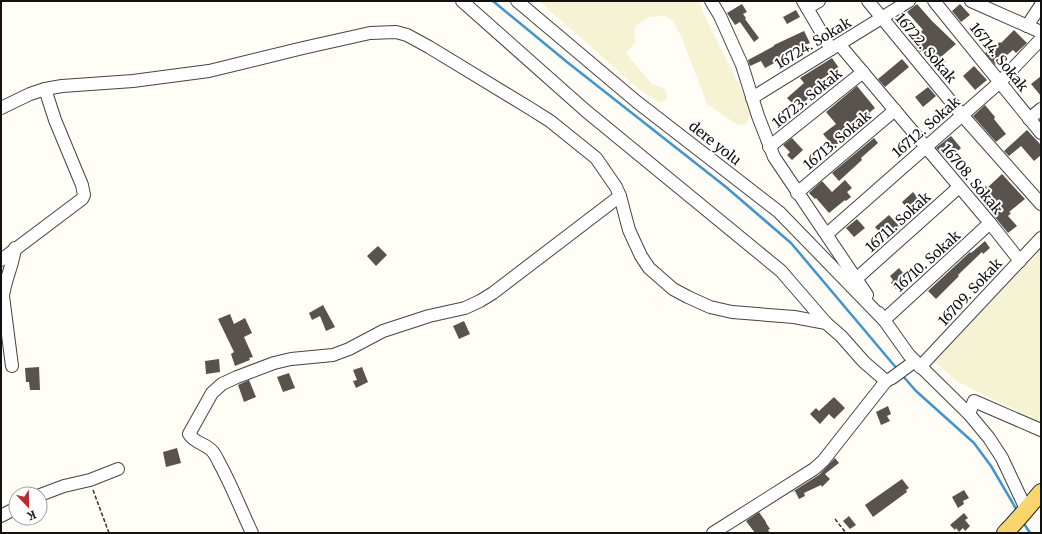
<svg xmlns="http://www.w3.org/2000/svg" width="1042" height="534" viewBox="0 0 1042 534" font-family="Merriweather,serif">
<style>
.farmland{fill:#f6f3d4}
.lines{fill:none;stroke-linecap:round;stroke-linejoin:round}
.stream{stroke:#3f96cf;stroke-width:2.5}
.building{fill:#5a524d}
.minor-casing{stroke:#444;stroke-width:14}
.major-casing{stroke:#222;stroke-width:18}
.path{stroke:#333;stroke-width:1.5;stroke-dasharray:4 2;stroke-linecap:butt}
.minor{stroke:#fff;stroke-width:12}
.major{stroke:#f9d66b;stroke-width:16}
.labels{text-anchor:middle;stroke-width:4;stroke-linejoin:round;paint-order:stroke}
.street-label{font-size:14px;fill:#111;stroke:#fff}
</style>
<rect width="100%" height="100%" fill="#fffdf5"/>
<g class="farmland">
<polygon points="539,1 699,1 705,17 752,111 746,124 738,125 707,104 682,38 673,21 665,16 649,17 638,24 634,30 636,42 626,53 651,83 663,88 667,93 667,100 659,102 640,90"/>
<polygon points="1041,246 1041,422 976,391 955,380 925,353"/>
</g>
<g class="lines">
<g class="stream">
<polyline points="493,1 567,62 726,187 791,243 898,370"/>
<polyline points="902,375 916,391 974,443 991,466 1018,512"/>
<polyline points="1023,522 1030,533"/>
</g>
</g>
<g class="building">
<polygon points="742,4 747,12 743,14 746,18 745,19 759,38 754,42 740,22 735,25 727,13"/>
<polygon points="917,4 932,21 956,44 942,56 946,61 937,68 922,50 920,52 912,42 922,32 921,31 923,30 907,12"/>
<polygon points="960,4 970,15 961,22 952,11"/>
<polygon points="796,10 800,17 787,24 783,17"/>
<polygon points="1014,30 1027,43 1016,53 1013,50 995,65 985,53 1000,42 1001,43"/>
<polygon points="804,31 810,43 790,51 791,54 765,68 761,61 750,66 748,60 774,46 774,45"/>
<polygon points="832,58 839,68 820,80 824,85 797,108 787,98 804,83 800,78"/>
<polygon points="902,59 909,67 885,87 878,79"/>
<polygon points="974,66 987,80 975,90 963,76"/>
<polygon points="1041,76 1041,96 1031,84"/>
<polygon points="857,86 875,108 869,113 870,115 834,147 823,134 836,124 826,112"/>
<polygon points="928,87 936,96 923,107 915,97"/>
<polygon points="985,105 995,117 994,119 1006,134 996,142 973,116"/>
<polygon points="1027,130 1041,145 1041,155 1034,161 1021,146 1009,156 1004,151"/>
<polygon points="951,136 961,148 948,160 936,148"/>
<polygon points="792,138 803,150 792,160 787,155 790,152 783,145"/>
<polygon points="874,138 878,143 861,158 862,160 839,181 832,173"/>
<polygon points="1002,174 1025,199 1009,212 1011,213 1008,216 1017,226 1008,233 976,194 986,186 987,188"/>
<polygon points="845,180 852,188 847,192 851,197 846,201 845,200 829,213 816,198 815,199 809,193 822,181 832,192"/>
<polygon points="913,192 920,201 909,211 902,202"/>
<polygon points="889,215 899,226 890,233 888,231 883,236 875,227"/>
<polygon points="857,219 865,228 854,237 846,228"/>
<polygon points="985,241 990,248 983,254 982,252 958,275 959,276 936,299 928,291 970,252 971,253"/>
<polygon points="378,246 387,255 376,266 367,256"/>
<polygon points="899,268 908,279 896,289 891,283 893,280 890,276"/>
<polygon points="323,305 335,327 326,331 320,316 312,320 309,313"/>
<polygon points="230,314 234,324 245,318 252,333 244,337 253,357 249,358 250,360 235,366 231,354 234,352 218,319"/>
<polygon points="464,321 470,334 459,339 453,326"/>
<polygon points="219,359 220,372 206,374 205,361"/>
<polygon points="39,367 40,390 30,390 29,382 26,382 25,368"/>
<polygon points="362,367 368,382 356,388 353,381 357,380 353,370"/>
<polygon points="289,373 295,388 283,392 277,377"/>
<polygon points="249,380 256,397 244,402 238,385"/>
<polygon points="834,397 845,408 834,419 829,414 820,424 810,414 816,408 819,411"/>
<polygon points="888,406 891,414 887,416 890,421 881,425 876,412"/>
<polygon points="177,448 181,463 166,467 163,452"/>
<polygon points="835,458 839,463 825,474 830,479 822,487 821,485 804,493 805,496 799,499 795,491 792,492 819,475"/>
<polygon points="902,479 909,488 906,490 907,492 873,517 865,505"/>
<polygon points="964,490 969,498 963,501 964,504 958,508 952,497"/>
<polygon points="759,512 766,522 766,523 770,529 768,530 770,533 755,533 746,521"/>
<polygon points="964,513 968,518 965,520 970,526 965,531 963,528 959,532 956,528 955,530 950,525"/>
<polygon points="849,516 856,525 850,529 843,521"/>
</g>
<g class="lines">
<defs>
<g id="minor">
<polyline points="462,1 586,111 781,271 826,323"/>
<polyline points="517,1 637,102 779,212 884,320 990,223"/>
<polyline points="711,1 720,16 742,65 758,116 774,157 867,295"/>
<polyline points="803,1 831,49"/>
<polyline points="868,1 962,115 1041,204"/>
<polyline points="934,1 1041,133"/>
<polyline points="971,1 1041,32"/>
<polyline points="807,8 819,1"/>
<polyline points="1027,26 1041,5"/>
<polyline points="839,44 990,223 1020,261"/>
<polyline points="752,98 909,1"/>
<polyline points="1,108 30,94 45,89 62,86 133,81 186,74 209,71 303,48 370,33 396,32 407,35 429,47 531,109 550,121 596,158 616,187 620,196 629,230 641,256 649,268 673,289 688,297 710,307 732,312 794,317 826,323 841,336 864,362 886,381"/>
<polyline points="1029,119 1041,109"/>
<polyline points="769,147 863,72"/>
<polyline points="797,193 895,110"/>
<polyline points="827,234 1000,82 1041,39"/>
<polyline points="1,260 82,199 84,195 82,185 55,120 45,89"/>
<polyline points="856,279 959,187"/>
<polyline points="879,313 909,355 969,414 989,438 1002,458 1026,509"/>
<path d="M12,366L3,296C5,280 13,265 15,248"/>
<polyline points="920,367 1041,238"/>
<polyline points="969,414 974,401 1041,430"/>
<polyline points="40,495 64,486 90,480 118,469"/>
<polyline points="1,516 16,508"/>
<path d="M252,533C242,512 233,489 222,468C219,463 217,457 213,452C206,443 195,444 189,434L212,393L222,384L237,377L274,363L291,359L333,355L349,349L383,331L429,316L465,308L480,301L493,293L620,196"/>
<polyline points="713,533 814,469 823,461 886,381 892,378 915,361"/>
</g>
<path id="major" d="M1005,533C1018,520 1029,506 1041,492"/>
</defs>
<use href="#minor" class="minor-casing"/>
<use href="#major" class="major-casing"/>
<g class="path">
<polyline points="93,490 109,533"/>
<polyline points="835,519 846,533"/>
</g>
<use href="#minor" class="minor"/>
<use href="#major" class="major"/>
</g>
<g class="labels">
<g class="street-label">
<text transform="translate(813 43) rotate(-31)" y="5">16724. Sokak</text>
<text transform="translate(926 48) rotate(50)" y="5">16722. Sokak</text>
<text transform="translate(999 57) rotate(51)" y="5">16714. Sokak</text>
<text transform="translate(807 98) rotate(-39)" y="5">16723. Sokak</text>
<text transform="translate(926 127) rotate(-41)" y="5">16712. Sokak</text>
<text transform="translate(837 140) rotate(-40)" y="5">16713. Sokak</text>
<text transform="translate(715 143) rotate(38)" y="5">dere yolu</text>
<text transform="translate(972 179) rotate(50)" y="5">16708. Sokak</text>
<text transform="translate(898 222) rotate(-42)" y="5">16711. Sokak</text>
<text transform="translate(927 261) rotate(-42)" y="5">16710. Sokak</text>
<text transform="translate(970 292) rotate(-47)" y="5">16709. Sokak</text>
</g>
</g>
<rect width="1042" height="534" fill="none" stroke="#111111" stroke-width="4"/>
<g transform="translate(28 506) rotate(158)"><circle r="19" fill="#ffffff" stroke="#a0a0a0"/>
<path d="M0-3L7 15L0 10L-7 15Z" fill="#c4262e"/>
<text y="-6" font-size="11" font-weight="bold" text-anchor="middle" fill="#111111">K</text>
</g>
</svg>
